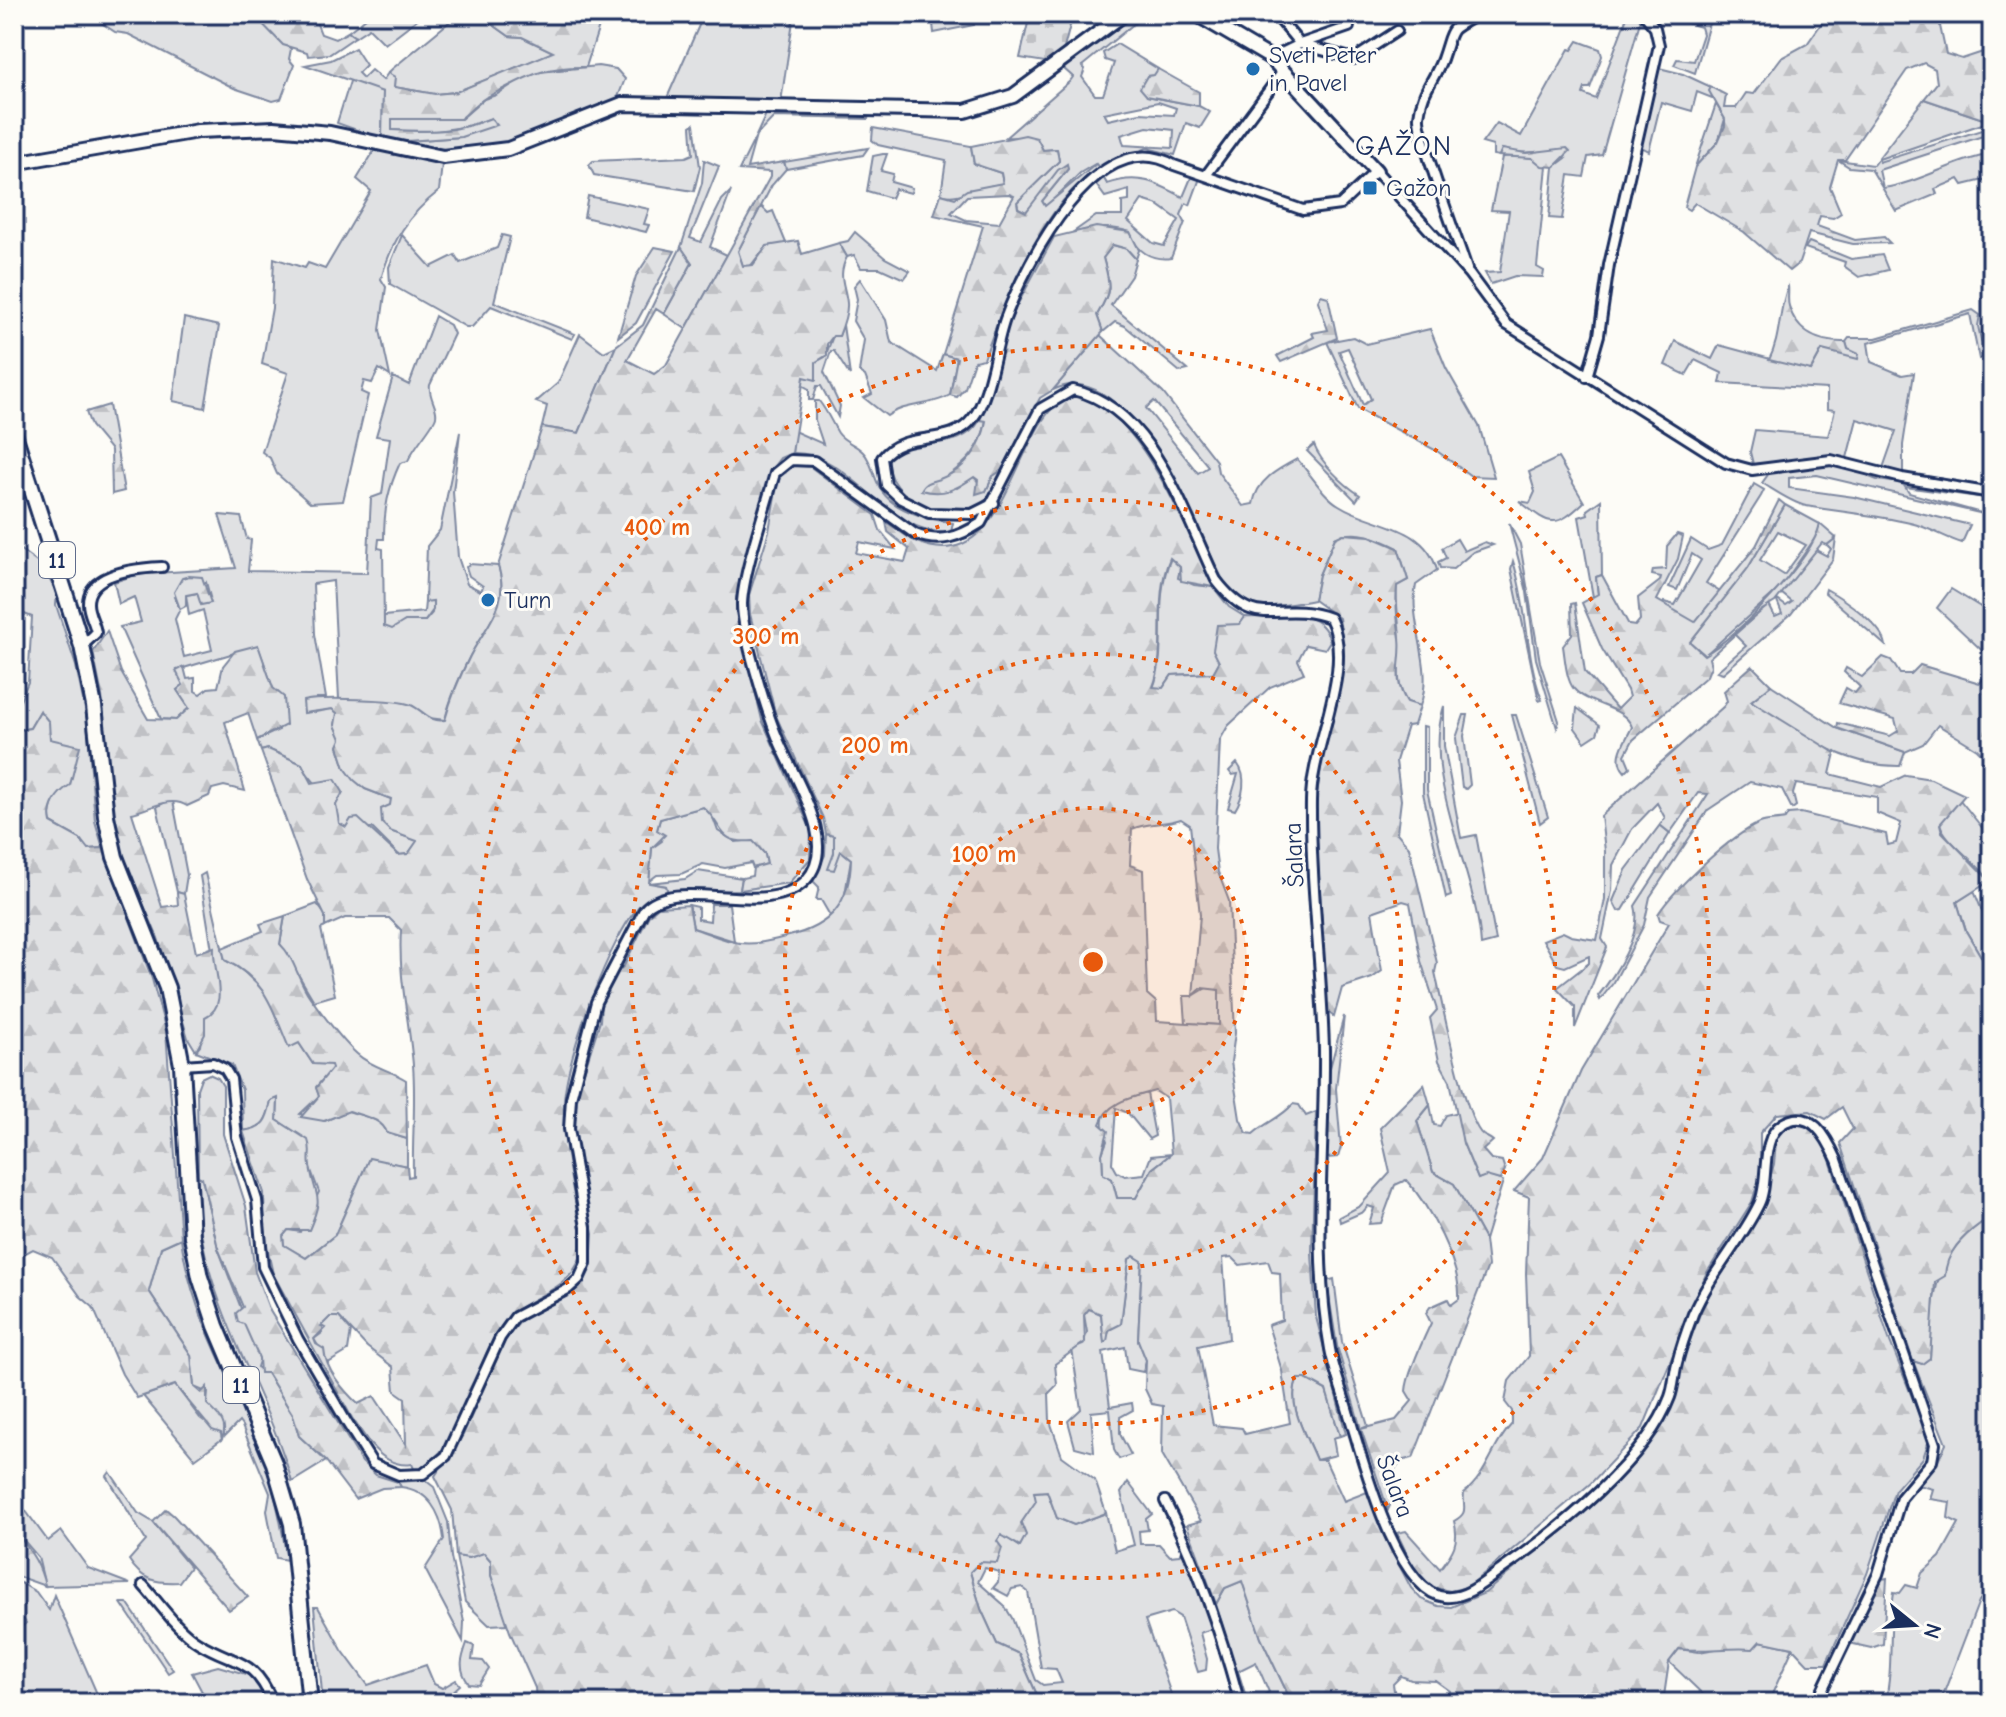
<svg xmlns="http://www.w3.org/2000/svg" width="2006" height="1717" viewBox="0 0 2006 1717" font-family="'Comic Neue',sans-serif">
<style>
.grass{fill:#e0e1e3;stroke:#7e88a0;stroke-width:2;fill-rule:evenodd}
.forest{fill:url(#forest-firs);stroke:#7e88a0;stroke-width:2;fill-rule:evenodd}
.cemetery{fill:url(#cemetery-stones);stroke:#7e88a0;stroke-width:2}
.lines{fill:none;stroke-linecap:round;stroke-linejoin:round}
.street-casing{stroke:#1b2f5e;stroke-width:14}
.secondary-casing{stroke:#1b2f5e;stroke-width:18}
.primary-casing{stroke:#1b2f5e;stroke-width:20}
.street{stroke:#fdfcf7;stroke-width:8}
.secondary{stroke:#fdfcf7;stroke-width:12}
.primary{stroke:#fdfcf7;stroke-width:14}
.ring{fill:none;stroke:#e8590c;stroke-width:4;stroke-dasharray:4 8}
.poi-dot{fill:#1f6fb2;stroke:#fdfcf7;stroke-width:3}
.labels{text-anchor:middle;stroke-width:6;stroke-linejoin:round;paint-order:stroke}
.shield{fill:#fdfcf7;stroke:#5f6c8c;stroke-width:2}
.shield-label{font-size:22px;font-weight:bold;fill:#1b2f5e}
.poi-label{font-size:24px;fill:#1b2f5e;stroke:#fdfcf7;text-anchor:start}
.street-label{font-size:24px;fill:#1b2f5e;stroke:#fdfcf7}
.quarter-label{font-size:28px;letter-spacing:2px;fill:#1b2f5e;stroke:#fdfcf7}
.centre{fill:#e8590c;stroke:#fdfcf7;stroke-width:4}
.ring-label{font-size:24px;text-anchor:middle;font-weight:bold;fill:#e8590c;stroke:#fdfcf7;stroke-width:6;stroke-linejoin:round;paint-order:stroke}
</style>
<defs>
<pattern id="forest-firs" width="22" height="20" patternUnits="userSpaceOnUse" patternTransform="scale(2)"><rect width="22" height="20" fill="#e0e1e3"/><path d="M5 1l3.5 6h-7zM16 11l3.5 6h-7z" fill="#c0c1c5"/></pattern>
<pattern id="cemetery-stones" width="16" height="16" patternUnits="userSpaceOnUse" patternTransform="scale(2)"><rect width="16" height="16" fill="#e0e1e3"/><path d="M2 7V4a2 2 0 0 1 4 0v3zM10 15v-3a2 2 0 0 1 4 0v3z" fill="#c0c1c5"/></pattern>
</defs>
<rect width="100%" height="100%" fill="#fdfcf7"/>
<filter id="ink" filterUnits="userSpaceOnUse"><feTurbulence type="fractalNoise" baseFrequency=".0125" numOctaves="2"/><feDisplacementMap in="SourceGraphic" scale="16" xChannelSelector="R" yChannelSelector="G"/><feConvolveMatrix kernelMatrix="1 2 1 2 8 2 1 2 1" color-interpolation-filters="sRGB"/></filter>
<g filter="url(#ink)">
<g class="grass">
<polygon points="109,14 253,14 291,49 289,59 294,65 281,99 273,101 234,88 128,34 115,32 100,22"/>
<polygon points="371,14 424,14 385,44 369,28 355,37 348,32"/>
<polygon points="459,14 478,14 509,36 522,37 554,52 456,92 435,94 394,87 388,73 392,69"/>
<polygon points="704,14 794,14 781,102 732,104 667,98"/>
<polygon points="932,14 972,14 974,25 934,33"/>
<path d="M1136,14H1146L1082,66L1085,69L1082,77L1095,95H1103L1114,63L1105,60L1103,53L1117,44L1158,69L1147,96L1199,106L1210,112L1200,128L1186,123L1175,155L1147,148L1099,168L1095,164L1080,173L1046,207L1042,201L1068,169L1067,165L1026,212L1018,208L1017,202L1059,161L1057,149L1043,150L1036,138L1006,137L1070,81L1073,77L1063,68ZM1158,102L1176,108L1174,115L1140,113L1108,120L1104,113ZM1147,127L1174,130L1173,148L1124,145L1121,135Z"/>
<path d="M1628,14L1641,18L1602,155L1588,157L1584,177L1569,175L1562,219L1549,218L1554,167L1566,158C1548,145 1523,158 1502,149L1499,156L1493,155V146L1482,143L1497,123L1521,136L1569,49L1572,50L1578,41L1600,49L1602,56L1590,88H1585L1583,94L1596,99Z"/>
<polygon points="1668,14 1731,16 1729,23 1710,20 1695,73 1674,65 1677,59 1694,61 1703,34 1701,27 1669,18"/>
<path d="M598,66L616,69L625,79L616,102L522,138L450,155L393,142L461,137L492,118C457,132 429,132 392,130V118L461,119L484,99L496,95L530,73Z"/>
<polygon points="1659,68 1683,74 1711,87 1712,98 1697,92 1692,111 1661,102 1649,151 1640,146"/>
<polygon points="351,78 383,92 382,139 337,123"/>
<path d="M1924,99L1992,122V133L1879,170L1883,188C1920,183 1954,160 1992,154V178L1963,185L1959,179L1935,189L1937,194L1896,211L1871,169L1849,167L1838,160L1873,165ZM1982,124L1985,129L1879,162V159Z"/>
<polygon points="1716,104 1725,119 1718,142 1695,167"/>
<polygon points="815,112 869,115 868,119 774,117 756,136 766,114"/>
<polygon points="694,124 700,167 694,191 594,175 589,165 593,161 686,157 693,154 691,126"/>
<path d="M873,128L971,146L974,164L1001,173L1003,184C982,184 958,201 941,194L946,160L878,145L872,140Z"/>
<path d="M376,148L442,164L439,191C408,215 392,241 381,279L386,287L380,330L390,376L379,369L372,383L364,381L361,392L368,395L343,501L310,503L277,474L270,458L262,452L288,373L262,364L272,308L274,258L305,268L308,263L325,269L371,191L357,179Z"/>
<polygon points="868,148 863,155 786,169 784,162"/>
<polygon points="883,154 887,154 881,171 893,174 891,182 912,188 911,193 895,189 891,198 867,191 873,156"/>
<polygon points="1520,156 1536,159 1547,166 1537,267 1544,271 1543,277 1515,276 1491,284 1485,273 1500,272 1509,211 1491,210 1502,157"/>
<polygon points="704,160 719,166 690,238 701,242 722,200 731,191 710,247 727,255 686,329 664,314 692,263 681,247 702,183"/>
<path d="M1193,173L1200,178L1190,205L1186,203L1181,215L1185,222L1171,258C1151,261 1136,251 1130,232C1109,225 1093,228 1072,233L1096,216H1122V202L1129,201V190L1105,197L1094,182L1102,175L1107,184C1138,173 1155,182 1183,197ZM1142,200L1158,205L1179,220L1164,246L1153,243L1128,221Z"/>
<polygon points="588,196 649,209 644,224 649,225 646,232 584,217"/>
<polygon points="761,206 768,213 773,211 786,243 759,255 749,268 743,266 738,251"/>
<polygon points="855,232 885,258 910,271 904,279 880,268 861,268 854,255 847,257 839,243 848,241"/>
<polygon points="402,235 431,267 455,255 460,263 497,248 502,235 510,237 494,302 575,334 572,339 491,306 472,327 466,327 390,284 389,267"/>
<polygon points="1809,242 1851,259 1882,255 1888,270 1859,277 1844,266 1845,262 1805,248"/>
<path d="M1113,245L1127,249L1136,259L1131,276L1111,305L1188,370L1180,372L1125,326L1115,322L1103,332L1097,315C1113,288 1110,285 1103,258Z"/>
<path d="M860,279L886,320L891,342L937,371L943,354L957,358L950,395C931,407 906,402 887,416L864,398L872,394L865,376L859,372L864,340L853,321L857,299L854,286Z"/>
<polygon points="1973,310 1980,315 1978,326 1985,358 1979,359 1970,314 1868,343 1871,362 1902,375 1914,373 1903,445 1903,473 1883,468 1896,431 1857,419 1847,458 1753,464 1750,452 1755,430 1828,436 1835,410 1827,409 1827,389 1720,383 1722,373 1695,360 1686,375 1665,365 1675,341 1712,359 1719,345 1811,370 1822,350 1848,349 1846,342 1849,338 1876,338"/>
<path d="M435,316L450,325L454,334L430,385C428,397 438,407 436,416C435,424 413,447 408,461L400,463C388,489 384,509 384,539H379L378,548L383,549L384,626L405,621H425L432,613L433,602H425L427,546L440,530L460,432L453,492L458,557L467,584L481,591L483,586L469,576L466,567L469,564L498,566C511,605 486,625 470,656C460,676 450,698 445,720L429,718L411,705L339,699L333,581L313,584L315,634L326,698H316L315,712L332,709L338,713L335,725L342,739L338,746L345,768L365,789L391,799L390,831L418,841L408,854L399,855L372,828H346L339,823C342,799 310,786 302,764L268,749L261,751L257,740L279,730L273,688L258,646L177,670L183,685L177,690L189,708L176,720L161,719L120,627L141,622L134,597L119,604L114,582L138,574L236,568L219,515L241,517L247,539L251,540L248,571L367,573L371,498L382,494L390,438L376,436L393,377L409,385ZM206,582L210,597L198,593L186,595L189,615L203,610L212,650L184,657L175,619L180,609L174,597Z"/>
<polygon points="184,318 219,326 205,408 173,401"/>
<polygon points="843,325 850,376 834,351 831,351 824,372 840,406 838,417 821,386 817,386 813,400 809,400 809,389 802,385 804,376 816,379 816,362 825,357 833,336 839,336"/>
<path d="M1430,329L1446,368L1479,426L1494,477L1471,476L1437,451L1358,409L1327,342L1353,337L1366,344ZM1348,348L1371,399L1363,405L1339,351Z"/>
<polygon points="580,334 604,352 616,346 579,433 542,427 547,406 536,402 558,383"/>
<path d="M1100,335L1163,393L1216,461L1218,472L1243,506L1253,504C1257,480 1278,469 1297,459C1310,473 1323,496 1339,505C1373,527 1424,523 1437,570L1416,585C1408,624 1435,667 1420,706L1407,702C1394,681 1400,665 1400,642C1400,623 1395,605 1397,585L1408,580L1398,548C1379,538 1356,528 1335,538L1319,575L1314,600C1290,604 1257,613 1237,597C1222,585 1214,561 1206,544C1181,491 1157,435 1109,398C1091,385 1074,380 1053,390ZM1154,401L1208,466V467L1198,473L1146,408Z"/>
<path d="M815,401H819C827,411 832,423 838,433C844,442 856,444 863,452C871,460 873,474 878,484C889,511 928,519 953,523L951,532C885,537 853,451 792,453L794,431L823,444L815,420Z"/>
<path d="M980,420H986C982,447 968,463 944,478L957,488L974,477L986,491L993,476L1002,470C998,480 996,491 988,498C957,529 883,501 889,457C916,434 960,455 980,420Z"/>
<path d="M1558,458L1584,502C1554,531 1549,524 1519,501L1530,503L1535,492L1529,472Z"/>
<path d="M1811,464L1834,465L1870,473L1869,477L1877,480L1986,494L1985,498L1905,487L1909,493L1992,516L1817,475L1789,478V488L1854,497L1970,525L1962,543C1945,538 1929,527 1910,523C1875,515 1840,512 1806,506C1792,503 1774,490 1762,483L1770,472Z"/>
<polygon points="1754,484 1764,490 1761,496 1706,583 1720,592 1695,623 1663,605 1664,602 1675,605 1701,560 1692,554 1677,590 1669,587 1691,539 1708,550 1722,545"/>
<polygon points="1601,500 1602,575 1596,577 1598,595 1593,597 1579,517 1588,514 1587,510"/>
<path d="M1785,505L1820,524L1818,534L1781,587L1705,655L1690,642L1748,568ZM1778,531L1806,545L1784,575L1760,560Z"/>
<polygon points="1509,523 1520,544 1540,662 1559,721 1557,728 1536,659 1527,592"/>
<polygon points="1836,538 1833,559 1791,614 1723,673 1717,671 1746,646 1734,634 1769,605 1775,617 1782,614 1776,599 1786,606 1792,602 1781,593 1784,589 1816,550 1827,556 1831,549 1827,545"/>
<polygon points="1457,539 1464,551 1485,542 1493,545 1473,552 1453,569 1440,568 1438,562 1446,558 1442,548"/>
<path d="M14,545L42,566L57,593L56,605L76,666L87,719L95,821L103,848L87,849L80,839L51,823C48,812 53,798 62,790L40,711L30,728L14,731V715L28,682L32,617L14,610Z"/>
<path d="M1171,558L1180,567L1178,578L1194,585L1213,587L1229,607L1245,617L1213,673L1172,675L1163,688H1153C1169,649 1152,599 1171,558Z"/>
<path d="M1513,561C1528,607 1525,655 1542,700L1539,701L1511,569Z"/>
<path d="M1826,589C1844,599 1884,626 1886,646L1825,593Z"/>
<polygon points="1951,589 1992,614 1992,660 1937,608"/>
<path d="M1771,685L1837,728L1905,752L1900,766C1845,767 1794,732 1751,701Z"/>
<path d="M1444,706V746L1461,838L1476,835L1496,941L1481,945C1477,873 1421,777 1444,706Z"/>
<polygon points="1577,708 1600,725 1597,734 1585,742 1575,728"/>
<polygon points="1464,715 1468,715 1464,736 1470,785 1466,789 1462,787 1456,738"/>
<polygon points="1516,715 1548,817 1540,823 1512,715"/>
<polygon points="1423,726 1427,727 1427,790 1451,896 1446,898 1423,793"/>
<path d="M1237,763C1248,777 1243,797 1235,810L1228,808L1238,774L1232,775L1229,771Z"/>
<path d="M1960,800L1992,840V886C1982,863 1944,843 1940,823Z"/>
<polygon points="167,801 173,801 187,875 184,894 177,892 157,807"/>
<polygon points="703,807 712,815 718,831 736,842 753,840 765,854 767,864 753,868 751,863 725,868 703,864 681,874 657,875 649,881 652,848 662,841 657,830 660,819"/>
<polygon points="1660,825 1670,833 1623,910 1618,911 1613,901 1626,870"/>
<polygon points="826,834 834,836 834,853 841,850 851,859 844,900 832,919 821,900 816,900 819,887 813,881 825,855"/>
<polygon points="698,871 742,878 740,890 668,893 666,886 649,883 685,879"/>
<path d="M205,873L225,960L240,968L268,995L279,1025L299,1043L313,1064H331L333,1068L316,1087L319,1096L300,1114L325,1121L348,1111C362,1116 382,1118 387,1133L407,1139V1166L369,1159L335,1235L306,1258L284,1245L283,1236L288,1230L300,1232L319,1192L309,1165L308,1141L277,1120L278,1099L271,1101C267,1121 264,1128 243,1131L242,1090L232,1065L196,1051L200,1046L203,1022L217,981L200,876Z"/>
<polygon points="1974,891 1992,936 1992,975 1966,931 1957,902"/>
<polygon points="317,904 326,916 325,927 321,929 335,995 314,1001 280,944 285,916"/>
<polygon points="711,904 729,904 734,941 693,928 689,905 698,907 698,919 710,921"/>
<polygon points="1208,987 1219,990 1220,1025 1186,1023 1184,996 1193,996"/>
<path d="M1147,1093L1155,1136L1149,1139L1128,1113L1116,1108L1112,1163L1117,1172L1125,1176L1144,1174L1151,1156L1171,1154L1152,1169L1136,1198H1117L1112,1179L1103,1174L1102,1154L1107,1141C1092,1106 1117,1101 1147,1093Z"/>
<polygon points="1430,1105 1434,1125 1440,1126 1446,1115 1459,1112 1463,1143 1478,1179 1486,1175 1503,1181 1485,1240 1454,1184 1433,1172 1417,1121"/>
<path d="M198,1176L202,1178L218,1248L260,1358L257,1367L267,1373L293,1415L299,1436L326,1461L292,1482C263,1378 192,1290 198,1176Z"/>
<path d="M1981,1223L1992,1227V1587L1979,1601L1940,1703H1885C1894,1666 1888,1630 1894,1592L1900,1593L1906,1585L1917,1588L1922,1573L1940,1557L1959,1523L1948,1518L1950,1502L1930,1499L1933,1489L1915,1484L1938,1461L1946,1444L1913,1361L1922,1364L1930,1358C1933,1300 1930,1260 1981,1223Z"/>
<path d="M181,1238C190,1306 221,1362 250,1423C270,1466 280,1513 287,1560L276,1558L267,1511L270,1493L242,1426L239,1422L225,1436L207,1404L208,1393L194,1387L191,1355L149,1291L161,1247Z"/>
<polygon points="1134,1256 1142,1260 1138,1340 1146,1360 1143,1372 1128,1369 1125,1347 1103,1352 1110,1407 1132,1403 1133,1410 1120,1417 1120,1434 1131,1455 1119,1459 1114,1450 1110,1410 1091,1412 1094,1452 1075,1447 1068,1421 1081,1409 1072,1349 1083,1345 1087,1332 1084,1315 1089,1308 1101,1314 1104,1342 1109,1330 1121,1323 1129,1259"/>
<polygon points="1334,1279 1342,1342 1368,1426 1361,1429 1337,1346 1328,1290 1327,1281"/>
<polygon points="330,1317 339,1317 351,1331 348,1351 328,1363 314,1339 322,1333 320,1326"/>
<path d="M1298,1379H1306L1326,1390L1340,1436L1333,1438L1336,1455L1316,1460C1307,1437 1285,1403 1298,1379Z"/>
<polygon points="175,1385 200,1418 221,1433 222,1439 195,1459 143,1396"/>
<path d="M110,1472L138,1513L153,1522L190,1567L179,1582C156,1583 142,1581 129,1560L146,1541L107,1476Z"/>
<path d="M425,1480L434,1487L448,1522L451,1557L464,1622L463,1641L425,1569L444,1539C441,1512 428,1490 401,1487L398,1482Z"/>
<path d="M1128,1482L1152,1514L1146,1519L1148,1530L1139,1531L1140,1544H1159L1170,1556L1179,1555L1189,1546L1214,1628L1200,1633L1207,1659L1206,1670L1198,1672L1180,1617L1172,1612L1145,1620L1172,1697L1179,1703H1155L1142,1693L1133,1703H1054L1037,1695L1019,1654L997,1644L981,1609L970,1572L1001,1534L1019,1546L1021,1523L1035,1501L1033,1492L1047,1491L1057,1518L1074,1525L1106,1513L1115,1551L1134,1545L1121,1493ZM985,1568L999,1572L998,1582L993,1588L1008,1596L1012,1589L1022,1587L1028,1592L1041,1668L1056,1669L1062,1683L1043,1685L1036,1680L1012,1618L1004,1605L978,1582Z"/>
<polygon points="14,1495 48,1541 61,1531 88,1568 130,1584 45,1586 38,1557 14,1529"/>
<polygon points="484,1552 491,1561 491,1575 508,1624 489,1625 465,1602 456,1556 469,1558"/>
<polygon points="14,1579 36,1592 49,1610 54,1595 101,1703 14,1703 14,1634 26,1623 14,1607"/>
<polygon points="1242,1581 1261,1638 1292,1703 1250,1703 1269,1692 1256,1662 1238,1671 1248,1703 1241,1703 1236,1671 1216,1604 1225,1588"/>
<polygon points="121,1603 127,1603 173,1670 168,1673"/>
<polygon points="314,1607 318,1607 342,1650 368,1685 426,1665 434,1684 442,1688 456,1680 460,1685 440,1703 323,1703"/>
<polygon points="1760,1641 1793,1648 1768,1703 1712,1703 1669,1662 1679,1649 1699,1652"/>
<path d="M467,1643L474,1646L472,1660L483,1661L489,1669L479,1685L469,1684C458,1669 461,1660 467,1643Z"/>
<polygon points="218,1666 256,1677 270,1703 208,1703 192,1673"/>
</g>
<g class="forest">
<polygon points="253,14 313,14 321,34 335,39 348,32 355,37 330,54 308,56 307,52 283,45"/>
<path d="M478,14H603L586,67C537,66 525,79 485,98C476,103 469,113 460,119H392V130C431,132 455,133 491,118L497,125L461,137L393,142L382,139L383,92L305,65L331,60L355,48L366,65L358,73L363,78L371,70L383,80L388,73L395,77L394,87L435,94L456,92L553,52L522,37L509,36Z"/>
<polygon points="1828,14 1942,14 1940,26 1946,54 1962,59 1992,49 1992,122 1924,99 1937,83 1935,69 1924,63 1907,70 1845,160 1838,160 1830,187 1841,213 1833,218 1820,216 1817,226 1855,240 1884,237 1890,243 1853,244 1809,233 1799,263 1789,271 1744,232 1695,203 1689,210 1684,207 1695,167 1718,142 1725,126 1725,119 1709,91 1711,87 1726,95 1724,108 1736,108 1746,93 1754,94 1781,58 1807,44"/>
<polygon points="1158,69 1199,92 1199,106 1147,96 1140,88 1147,76 1154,75"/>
<path d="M1025,135L1037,138L1043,150L1057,149L1059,161L1017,202L1018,208L1026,212L1058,170L1067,164L1068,169L1042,201L1045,206L1096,164L1099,168C1043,202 1005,300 984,359L974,361L965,388L957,397L950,395L957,358L943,354L983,226L934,215L941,194L955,198L967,190L1003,183L1001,173L974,164L971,146ZM1009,194L1014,196L999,223L966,220L951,213L967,196Z"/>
<path d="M756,136L747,168L784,162L786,169L772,185L738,251L743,266L753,265L767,246L798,241L802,254L839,243L847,257C837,276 845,284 847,303C848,313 843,326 839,336H833L827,344V355L816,362V380L804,377L792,453L780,458L771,470L736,598V612L762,720L811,830L810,859L789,883L740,890L742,878L752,876L753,868L767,864L765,854L753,841C716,844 725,826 703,807L660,819L657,830L665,835L652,848L649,883L666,886L668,893C658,894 648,896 641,904C610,936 566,1057 564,1102C562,1150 576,1199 583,1247C574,1296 529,1290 502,1325C469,1370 469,1446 415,1471L412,1464C394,1467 381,1457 370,1444L352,1418L273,1274L265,1238L264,1193L243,1131C264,1128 267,1121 271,1101L278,1098L277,1120L308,1140C312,1150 308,1157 310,1166C315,1200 325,1193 309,1230H288L283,1236L284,1245L306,1258L335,1235L369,1158L407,1166L408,1177L413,1176C412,1139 416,1102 413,1065C409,1019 398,976 401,930L389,918H345L325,927V916L307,879L261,751L268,749L302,764L312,783L335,779L343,792L336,805L339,823L346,827L351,819L358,818L398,855L408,854L417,841L390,831L382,823L381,809L390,805L391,799L365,789L354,780L345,768L338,746L341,739L335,725L337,713L332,709L304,713L303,701C319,697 398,699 411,705C424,711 430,723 445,720C451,698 460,676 470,656C486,625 511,605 498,566L542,427L579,433L616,346L643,325L681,247L692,263L664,314L656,309L627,360L654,374L666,365L770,177V172L739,170ZM330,1317H339L367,1347L393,1367L395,1391L405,1398L406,1445L374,1396L358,1404C344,1391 325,1369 324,1349L316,1344L314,1339L325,1328L321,1326Z"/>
<polygon points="1567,148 1570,151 1554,167 1542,166 1532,158 1499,156 1502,149 1526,153"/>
<path d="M1096,227L1130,232L1139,250L1136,259L1127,249L1113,245L1103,258C1110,285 1113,288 1097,315L1103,332L1053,390L1040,398L1002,470L993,476L986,491L976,494L978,480L974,477C955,490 943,496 921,490C925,481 932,482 942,478C967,469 982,446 986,421L980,420L998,351L1015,309L1054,237Z"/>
<polygon points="655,247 675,251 636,323 618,337 636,276"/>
<path d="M1788,286C1789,293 1787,300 1789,306C1797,334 1820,343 1846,342L1848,349L1859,354L1858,359L1822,350L1811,370L1769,360C1781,337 1778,311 1788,286Z"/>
<polygon points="1321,295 1328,297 1337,338 1281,362 1277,356 1314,337 1312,333 1328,330 1318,301"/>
<path d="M1072,396C1133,395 1192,538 1213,587L1181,581L1180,567L1170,558C1152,599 1168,647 1153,687L1163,688L1172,675L1213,673L1219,662L1213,650L1217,625L1240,624L1245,617C1276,619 1320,603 1330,641L1325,649L1306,645L1298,660L1304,673L1270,687L1228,726L1220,740L1215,849L1218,872L1229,901L1235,1033L1231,1062L1240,1119L1247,1133L1253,1134C1266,1122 1281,1118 1293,1104L1299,1105L1306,1116L1316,1112L1312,1253L1316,1317L1346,1434L1340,1436L1326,1390L1306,1379H1298C1285,1403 1307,1437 1316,1460H1325L1344,1501L1367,1492L1387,1542L1411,1588L1421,1599L1438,1606L1451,1607L1485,1593L1563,1528L1596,1498L1662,1416L1701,1311L1725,1264L1758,1217L1774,1164L1777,1131C1796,1118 1810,1121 1823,1139L1889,1339L1929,1440L1923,1458L1895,1490L1867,1574L1826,1664H1808L1793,1648L1760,1641L1753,1649C1728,1647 1704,1652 1679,1649L1669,1662L1663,1703H1448L1450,1691L1436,1681L1411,1680L1401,1676L1393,1684L1396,1703H1292L1261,1638L1242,1581L1225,1588L1216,1604L1187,1525L1201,1521L1162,1454L1163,1406L1152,1404L1145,1389L1146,1360L1138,1340L1142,1261L1134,1256L1129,1259L1121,1324L1109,1330L1107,1341L1104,1343L1101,1314L1089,1309L1084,1315L1085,1342L1055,1364L1057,1385L1049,1393L1050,1421L1062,1456L1095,1480L1106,1513L1074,1525L1057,1518L1047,1491L1034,1492L1036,1501L1021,1523L1026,1535L1020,1546L1001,1535L997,1541L1002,1548L997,1563L980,1562L970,1572L981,1609L997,1644L1019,1654L1037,1695L1054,1703H536L535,1688L510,1632L491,1575V1561L484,1553L469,1558L456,1556L452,1510L435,1476L463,1435L506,1338L526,1315L572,1294L584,1282L591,1268L593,1234L574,1133L575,1100L600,1021L601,1003L614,975L624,966L649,915L658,907L689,905L693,928C708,933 724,941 740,943C757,945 773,940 789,936C831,926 850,903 851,859L841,851L834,870L828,869L834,853V836L826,834L823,818L776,716L750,614L749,595L769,531L778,478L789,466L808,465L875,515L880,530L895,549L859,542L856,553L905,562L909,549L888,532L886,522C896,528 906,537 917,542C1011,582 1014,410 1072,396ZM1181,819L1190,825L1200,915L1193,996L1202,988L1219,990V1025L1157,1021L1156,1002L1147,994L1143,870L1130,865L1132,829C1148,822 1164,825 1181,819ZM1155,1091L1166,1098L1171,1154L1152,1169L1136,1198H1117L1112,1179L1103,1174L1102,1154L1108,1131L1100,1124C1107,1101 1134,1097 1155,1091ZM1232,1257L1240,1265L1268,1261L1272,1272L1280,1273L1282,1320L1268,1325L1282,1371L1290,1423L1245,1434L1242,1428L1213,1425L1198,1346L1229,1339L1223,1258Z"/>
<polygon points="109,405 124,491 112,494 111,450 91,426 86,412"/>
<path d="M1314,445C1321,463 1343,484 1360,495L1356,501L1307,451Z"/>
<path d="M1779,500L1785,505L1748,568L1690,642L1704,655C1737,637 1812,560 1820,524L1836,538L1827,545L1822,543L1775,602L1762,610L1709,658L1711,666L1707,676L1633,740L1625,755L1630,767L1625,772C1612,758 1625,742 1632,727C1624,706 1589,706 1574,689C1566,680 1565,658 1563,646L1572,634L1571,604L1575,603L1585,672L1617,709L1629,697L1627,690L1602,649L1582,603L1598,594L1596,577L1602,575L1629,625L1635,626L1640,620L1638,598L1660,581L1661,577L1652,575L1653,570L1666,569L1667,546L1677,534L1683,536L1678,559L1657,600L1695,622L1756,546Z"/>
<path d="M1343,534L1370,536L1398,548L1408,580L1397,586C1395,605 1397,620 1400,638C1403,663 1391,677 1407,702L1420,706L1414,725L1407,726L1396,761L1401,800L1397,833L1409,847L1437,963L1435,972C1441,998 1465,1122 1483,1135C1486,1137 1490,1138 1493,1141L1483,1150L1491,1159L1502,1161L1505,1170L1500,1180L1486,1176L1478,1179L1463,1143L1450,1081L1439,1061L1430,1018L1437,1010L1421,961L1410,903L1403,901L1372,912L1382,971L1372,978L1342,988L1334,1017L1327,1011L1315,808L1324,747L1342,676L1344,652L1339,618L1314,600L1319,575L1335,538Z"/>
<polygon points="189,576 202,577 211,603 201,605 197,593 186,595 186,606 180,609 174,592 182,578"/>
<polygon points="433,601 433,610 425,621 405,621 392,629 384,626 384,616 424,612 425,602"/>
<path d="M107,631L121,672L148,719L176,720L189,708L177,690L183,685L176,671L184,667L187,679L195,678V691L200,694L208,688L218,687L223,666L235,651L258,645L273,688L284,697L286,725L257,740L248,713L225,722L245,791L224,786L212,789L209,796L187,806C171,795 150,809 132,813L162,907L178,905L177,892L184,894L196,953L214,947C212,970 231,1005 205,1017V1034L196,1051L188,1038L158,938L124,859L113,810L102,696L93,652Z"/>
<polygon points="1883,657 1891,660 1900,674 1911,674 1920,665 1980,683 1990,670 1992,764 1977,749 1938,725 1923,744 1905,752 1837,728 1838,723 1890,736 1898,731 1895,719 1839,703 1846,688 1855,693 1860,687 1844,672 1846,668 1862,677"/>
<path d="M1752,666L1771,685L1751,701L1835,753L1830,774L1881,787L1906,775L1931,779L1965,795L1940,824L1942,832L1990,881L1957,902L1966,931L1992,975V1227L1981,1223C1963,1236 1946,1252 1945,1276L1935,1282L1930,1358L1922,1364L1913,1361L1840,1143L1853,1129L1842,1107L1826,1119L1810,1111L1777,1114L1760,1133V1175L1752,1202L1706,1274L1643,1428L1591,1483L1468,1587L1450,1591L1431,1587L1413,1567L1397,1533L1406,1531L1440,1569C1453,1552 1460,1542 1454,1521C1470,1512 1462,1507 1464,1493C1488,1474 1492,1445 1512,1424V1411L1505,1402L1509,1381L1529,1356L1526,1273L1529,1197L1514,1191L1543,1158L1581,1071L1669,923L1660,920L1658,914C1675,888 1731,835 1760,823C1767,820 1777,821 1785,819L1788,814L1801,813L1886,834L1888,845L1896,843L1901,823L1877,813V797L1796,784L1793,794L1796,806L1792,809L1782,789L1750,782L1708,810L1650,897L1644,925L1614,982L1600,1000L1598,996C1615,975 1643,933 1635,906L1708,794L1698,793L1670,833L1660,825L1665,818L1657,803L1632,829L1613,865L1612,891L1602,939L1607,947L1575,1028V1007L1557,988L1589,963V956L1565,967L1557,965L1543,940L1563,932L1571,936L1597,940L1605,899V851L1601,816L1724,706L1727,701L1724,691Z"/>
<path d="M40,711L49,722L50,739L80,746L70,785C57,793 47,807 51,823L80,839L88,849L103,848L152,979L166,1031L181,1238L161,1247L149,1291L191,1355L194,1387L201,1393L207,1387V1404C218,1415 229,1423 222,1439L221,1433L212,1430L175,1385L137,1398L122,1374L93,1307L80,1296L52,1257L33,1249L22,1255L14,1246V731L30,728Z"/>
<path d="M285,916L280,944C295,958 298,981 310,997C323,1015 341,1040 357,1054C371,1067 391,1070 406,1080L407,1139L387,1133C382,1118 362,1116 349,1111L324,1121L301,1117L319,1096L316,1088L332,1068L331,1065L313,1064L299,1043L289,1048C272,1008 267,981 225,960L222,948L263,931L260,924Z"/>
<polygon points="1344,1016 1336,1089 1341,1147 1338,1157 1327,1158 1327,1079"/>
<polygon points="209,1074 218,1078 223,1086 223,1134 246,1206 255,1272 270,1311 362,1462 376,1475 398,1482 401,1487 382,1488 355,1499 326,1461 299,1436 293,1415 267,1373 260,1373 259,1358 244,1324 238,1322 236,1313 243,1307 218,1248 202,1178 198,1176 197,1089 201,1078"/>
<path d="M1424,1084L1430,1105L1417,1121L1433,1172L1454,1184L1485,1240L1488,1266L1413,1458L1401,1461L1395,1469L1398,1488L1388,1510L1361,1429L1396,1420L1412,1401L1406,1391C1407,1375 1423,1340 1431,1323L1426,1313L1430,1307L1448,1299L1451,1305L1459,1299C1461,1264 1429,1205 1406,1180L1395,1185L1381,1223L1369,1224L1374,1208L1368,1206L1363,1212L1340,1222L1339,1217L1360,1206L1390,1173L1380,1128Z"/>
<polygon points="166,1509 174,1516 248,1597 229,1610 153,1522"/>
<path d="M14,1529C29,1550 39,1560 45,1586L14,1575Z"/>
<polygon points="1887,1578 1883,1644 1871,1648 1849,1643 1882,1579"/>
</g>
<polygon class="cemetery" points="1030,14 1073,14 1062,56 1051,63 1020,58"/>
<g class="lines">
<defs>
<g id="street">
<polyline points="1275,14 1300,44 1349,27"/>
<polyline points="1271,58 1300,44 1354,59 1397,31"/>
<polyline points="1207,174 1284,70"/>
<path d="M1467,269C1459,243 1417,135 1419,116C1422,90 1434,81 1442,59C1454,25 1445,33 1478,14"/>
<polyline points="1587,377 1599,335 1609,265 1659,45 1655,28 1644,14"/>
<path d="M994,503L972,514L929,513L901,499L886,485L882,458C906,428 950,449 973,418C990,397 995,347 1005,319C1026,262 1098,121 1174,165L1303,210L1340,205L1376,171L1469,274L1506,324L1726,463L1752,470L1831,460L1902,478L1992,493"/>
<path d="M82,646L96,633C95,623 88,614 88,603C88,572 140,568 162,567"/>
<path d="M182,1065L213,1063L225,1069L231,1079L237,1137L257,1200L263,1267L298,1339L347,1423L373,1464L399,1475L423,1474L446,1456L500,1338L515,1317L568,1289L579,1279L586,1263V1227L569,1129L571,1098L596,1002L644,910C676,873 767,921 806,880C840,843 793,777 778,739C766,710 742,633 742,604C743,573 766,506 775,473L791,460L814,461L915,534C940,544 959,537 981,523L1040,409L1073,390C1153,408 1184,514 1216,580C1258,635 1276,598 1330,618C1356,667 1311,746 1311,801C1310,884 1322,967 1324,1050C1325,1149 1312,1250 1330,1349C1334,1371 1343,1393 1349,1415C1362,1456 1396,1593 1445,1597C1467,1599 1488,1579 1505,1567C1559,1530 1647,1459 1670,1397C1674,1386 1674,1374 1677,1363C1681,1347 1687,1330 1693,1314C1710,1274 1740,1243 1759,1204C1770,1182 1759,1139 1782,1124C1811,1106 1827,1138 1837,1160L1935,1444L1932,1461L1901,1498L1878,1574L1816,1703"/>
<path d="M1165,1501C1196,1562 1219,1627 1237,1693L1235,1702L1222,1703"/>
<path d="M143,1585C160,1604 177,1630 199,1643C236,1665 254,1657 273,1703"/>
</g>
<g id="secondary">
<polyline points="1196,14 1271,58 1376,171"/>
<polyline points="14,163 198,131 274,128 330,133 443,157 508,149 622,104 965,111 1013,96 1124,14"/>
</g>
<polyline id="primary" points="14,434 82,646 94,706 106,816 115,857 167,988 182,1065 192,1237 200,1277 216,1326 274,1463 292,1524 310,1703"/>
</defs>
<use href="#street" class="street-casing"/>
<use href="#secondary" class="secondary-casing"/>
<use href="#primary" class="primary-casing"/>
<use href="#street" class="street"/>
<use href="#secondary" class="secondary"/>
<use href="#primary" class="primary"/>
</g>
</g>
<circle cx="1093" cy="962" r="154" fill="#e8590c" fill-opacity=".12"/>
<g class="ring">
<circle cx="1093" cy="962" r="154"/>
<circle cx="1093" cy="962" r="308"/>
<circle cx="1093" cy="962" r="462"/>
<circle cx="1093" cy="962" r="616"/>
</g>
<g class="poi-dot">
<circle cx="1253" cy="69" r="8"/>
<rect x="1362" y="180" width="16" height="16" rx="4"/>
<circle cx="488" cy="600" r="8"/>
</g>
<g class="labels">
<g class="shield">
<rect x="39" y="542" width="36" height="36" rx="6"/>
<rect x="223" y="1367" width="36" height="36" rx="6"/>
</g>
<g class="shield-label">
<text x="57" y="568">11</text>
<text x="241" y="1393">11</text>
</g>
<g class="poi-label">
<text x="1269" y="63">Sveti Peter<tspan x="1269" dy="28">in Pavel</tspan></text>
<text x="1386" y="196">Gažon</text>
<text x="504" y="608">Turn</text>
</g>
<g class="street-label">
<text transform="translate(1294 855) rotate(-93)" y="8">Šalara</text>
<text transform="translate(1395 1486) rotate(69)" y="8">Šalara</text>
</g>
<g class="quarter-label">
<text x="1404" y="155">GAŽON</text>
</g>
</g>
<circle cx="1093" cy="962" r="12" class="centre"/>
<g class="ring-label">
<text x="657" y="535">400 m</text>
<text x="766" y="644">300 m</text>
<text x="875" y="753">200 m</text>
<text x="984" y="862">100 m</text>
</g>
<rect width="2006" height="1717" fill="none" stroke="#fdfcf7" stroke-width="48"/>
<rect x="24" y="24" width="1958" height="1669" fill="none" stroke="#1b2f5e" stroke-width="3" filter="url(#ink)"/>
<g transform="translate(1914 1625) rotate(108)" stroke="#fdfcf7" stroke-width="6" paint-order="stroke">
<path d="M0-6L14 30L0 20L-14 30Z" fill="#1b2f5e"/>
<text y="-12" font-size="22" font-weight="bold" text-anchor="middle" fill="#1b2f5e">N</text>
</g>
</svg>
